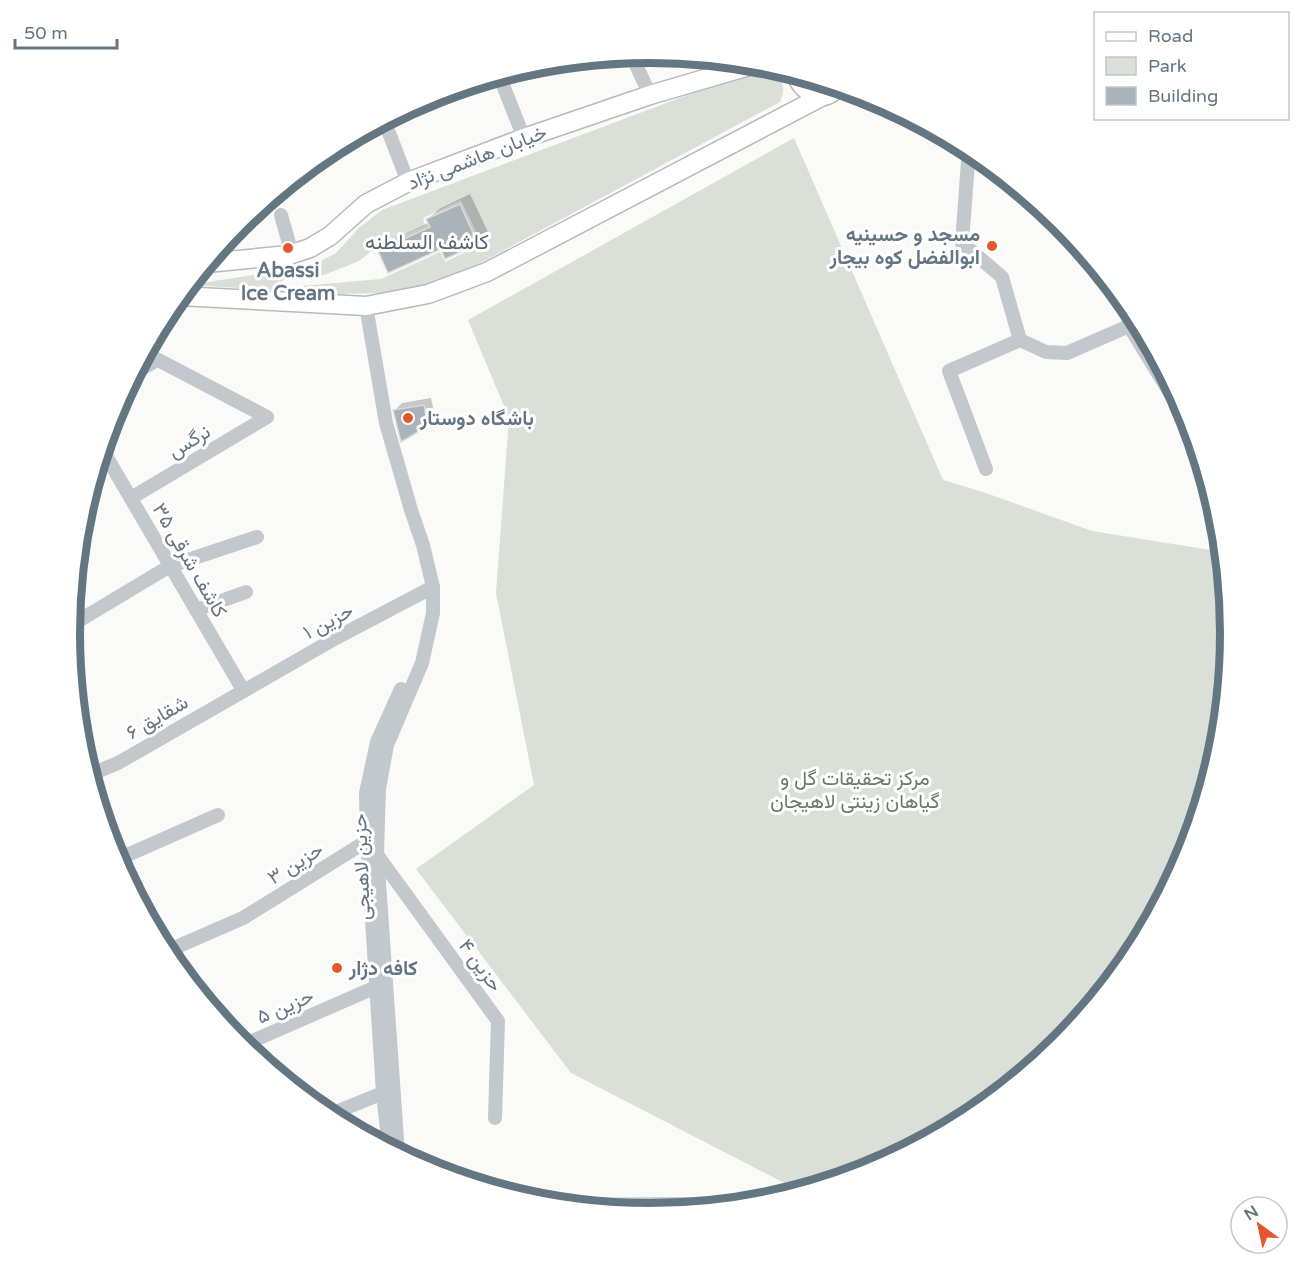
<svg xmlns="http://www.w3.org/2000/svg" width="1301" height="1267" viewBox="0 0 1301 1267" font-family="'Varela Round',Vazirmatn,sans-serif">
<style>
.green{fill:#dadfd7;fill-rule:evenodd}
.shadow{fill:#0003}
.building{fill:#aab3b9;stroke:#dcdcda;stroke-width:1.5}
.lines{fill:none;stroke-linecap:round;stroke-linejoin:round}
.major-casing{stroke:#b5babe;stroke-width:21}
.minor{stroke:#c3c8cc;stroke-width:14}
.major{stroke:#fff;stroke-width:18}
.poi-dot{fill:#e4572e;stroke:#fff;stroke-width:2}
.labels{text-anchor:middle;stroke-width:6;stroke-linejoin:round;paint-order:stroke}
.street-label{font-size:20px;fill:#657683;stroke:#fff}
.poi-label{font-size:20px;font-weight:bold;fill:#657683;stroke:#fff;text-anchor:start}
.park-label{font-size:20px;fill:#687a64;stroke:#fff}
.neighbourhood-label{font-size:21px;fill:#57646e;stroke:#fff}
.rim{fill:none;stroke:#657683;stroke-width:8}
</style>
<rect width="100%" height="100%" fill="#fafaf8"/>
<g class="green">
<path d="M757,69C770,68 785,78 783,92C783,95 781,98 780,102L471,268L433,284L383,293L336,294L189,285L311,266L336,253L360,227L382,210ZM461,200L482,244L445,262L440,252L381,279L290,287L280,283L286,278L324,275L359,261L375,248L425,225L423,218Z"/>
<polygon points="794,138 943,480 986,493 1092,531 1223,552 1231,634 1220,747 1187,856 1133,957 1061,1045 973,1117 873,1170 802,1192 571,1073 416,869 534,785 496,593 509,418 468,320"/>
</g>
<g class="shadow">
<polygon points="470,194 488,232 477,242 446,257 442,247 380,251 390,241 430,222 428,219 439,209"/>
<polygon points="431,398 435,417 427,425 395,410 402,403"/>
</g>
<g class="building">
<polygon points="460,204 478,244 445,259 441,249 388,273 378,251 430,227 426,219"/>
<polygon points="424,405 428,426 401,442 393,410"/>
</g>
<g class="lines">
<defs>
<g id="major">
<path d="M795,73C802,92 824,107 838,86"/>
<polyline points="207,263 289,255 310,248 330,236 366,204 408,182 524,138 650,95 759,63"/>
<polyline points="180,296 366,306 428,294 487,272 821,97"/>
</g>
</defs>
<use href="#major" class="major-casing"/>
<g class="minor">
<polyline points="631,54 650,95"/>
<polyline points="499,75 524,138"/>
<polyline points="384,120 408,182"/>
<polyline points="969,148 962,243 1002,277 1020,340"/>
<polyline points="281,215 292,254"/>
<polyline points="1128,304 1129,326 1194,432"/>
<polyline points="366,306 386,423 411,510 423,545 433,587 433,613 422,663 387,745 379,789 377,854 398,1154"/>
<polyline points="145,353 267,417"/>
<polyline points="133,374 157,360"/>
<polyline points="102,449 243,690"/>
<polyline points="986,469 949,371 1020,340 1046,352 1067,353 1129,326"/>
<polyline points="131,498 267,417"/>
<polyline points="196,610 246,592"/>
<polyline points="70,626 170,566 257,537"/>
<polyline points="89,775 118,763 336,638 433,587"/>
<polyline points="378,856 498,1021 495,1118"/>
<polyline points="116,860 218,815"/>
<polyline points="165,952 243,918 367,841"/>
<polyline points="241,1046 376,987"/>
<polyline points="326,1116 383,1093 389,1092"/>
<polyline points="389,1149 383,1093 367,841 366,793 377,742 401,689"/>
<polyline points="557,1205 688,1204"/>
</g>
<use href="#major" class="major"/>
</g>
<g class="poi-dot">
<circle cx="992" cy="246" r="6"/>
<circle cx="288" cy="248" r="6"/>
<circle cx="408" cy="418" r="6"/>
<circle cx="337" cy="968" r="6"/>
</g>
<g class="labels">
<g class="street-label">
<text transform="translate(477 157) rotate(-21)" y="7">خیابان هاشمی نژاد</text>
<text transform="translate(189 441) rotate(-31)" y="7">نرگس</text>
<text transform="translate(190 560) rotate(60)" y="7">کاشف شرقی ۳۵</text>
<text transform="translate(328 621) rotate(-28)" y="7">حزین ۱</text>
<text transform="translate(157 717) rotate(-30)" y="7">شقایق ۶</text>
<text transform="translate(295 863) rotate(-32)" y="7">حزین ۳</text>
<text transform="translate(361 867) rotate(-92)" y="7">حزین لاهیجی</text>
<text transform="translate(481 965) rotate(54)" y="7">حزین ۴</text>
<text transform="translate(285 1006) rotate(-23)" y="7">حزین ۵</text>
</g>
<g class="poi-label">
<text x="980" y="241" text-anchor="end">مسجد و حسینیه<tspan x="980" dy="23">ابوالفضل کوه بیجار</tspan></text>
<text x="288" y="277" text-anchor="middle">Abassi<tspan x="288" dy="23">Ice Cream</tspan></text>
<text x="420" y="425">باشگاه دوستار</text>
<text x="349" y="975">کافه دژار</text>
</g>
<g class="park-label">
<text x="855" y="785">مرکز تحقیقات گل و<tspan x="855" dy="23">گیاهان زینتی لاهیجان</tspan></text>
</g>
<g class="neighbourhood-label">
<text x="427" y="249">کاشف السلطنه</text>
</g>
</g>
<path d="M0 0H1301V1267H0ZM80 633a570 570 0 1 1 1140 0a570 570 0 1 1-1140 0Z" fill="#fff" fill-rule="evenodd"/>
<path class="rim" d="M80 633a570 570 0 1 1 1140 0a570 570 0 1 1-1140 0Z"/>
<rect x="1094" y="12" width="195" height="108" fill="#ffffff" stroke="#c1c8cd" stroke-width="1.5"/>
<rect x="1106" y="32" width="30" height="9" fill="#ffffff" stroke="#c1c8cd" stroke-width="1.5"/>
<text x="1148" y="42" font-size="18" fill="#657683">Road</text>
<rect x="1106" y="57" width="30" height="18" fill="#dadfd7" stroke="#c1c8cd" stroke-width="1.5"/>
<text x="1148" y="72" font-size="18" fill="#657683">Park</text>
<rect x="1106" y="87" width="30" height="18" fill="#aab3b9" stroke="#c1c8cd" stroke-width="1.5"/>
<text x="1148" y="102" font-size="18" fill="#657683">Building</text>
<g transform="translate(1259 1225) rotate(327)"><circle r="28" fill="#ffffff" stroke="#c1c8cd" stroke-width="1.5"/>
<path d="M0-4.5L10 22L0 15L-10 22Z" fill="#e4572e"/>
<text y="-9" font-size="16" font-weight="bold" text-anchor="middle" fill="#657683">N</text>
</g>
<path d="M15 39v9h102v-9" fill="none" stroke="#657683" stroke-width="3"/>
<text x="24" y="39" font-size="18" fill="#657683" stroke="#ffffff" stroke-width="4.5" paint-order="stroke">50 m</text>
</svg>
